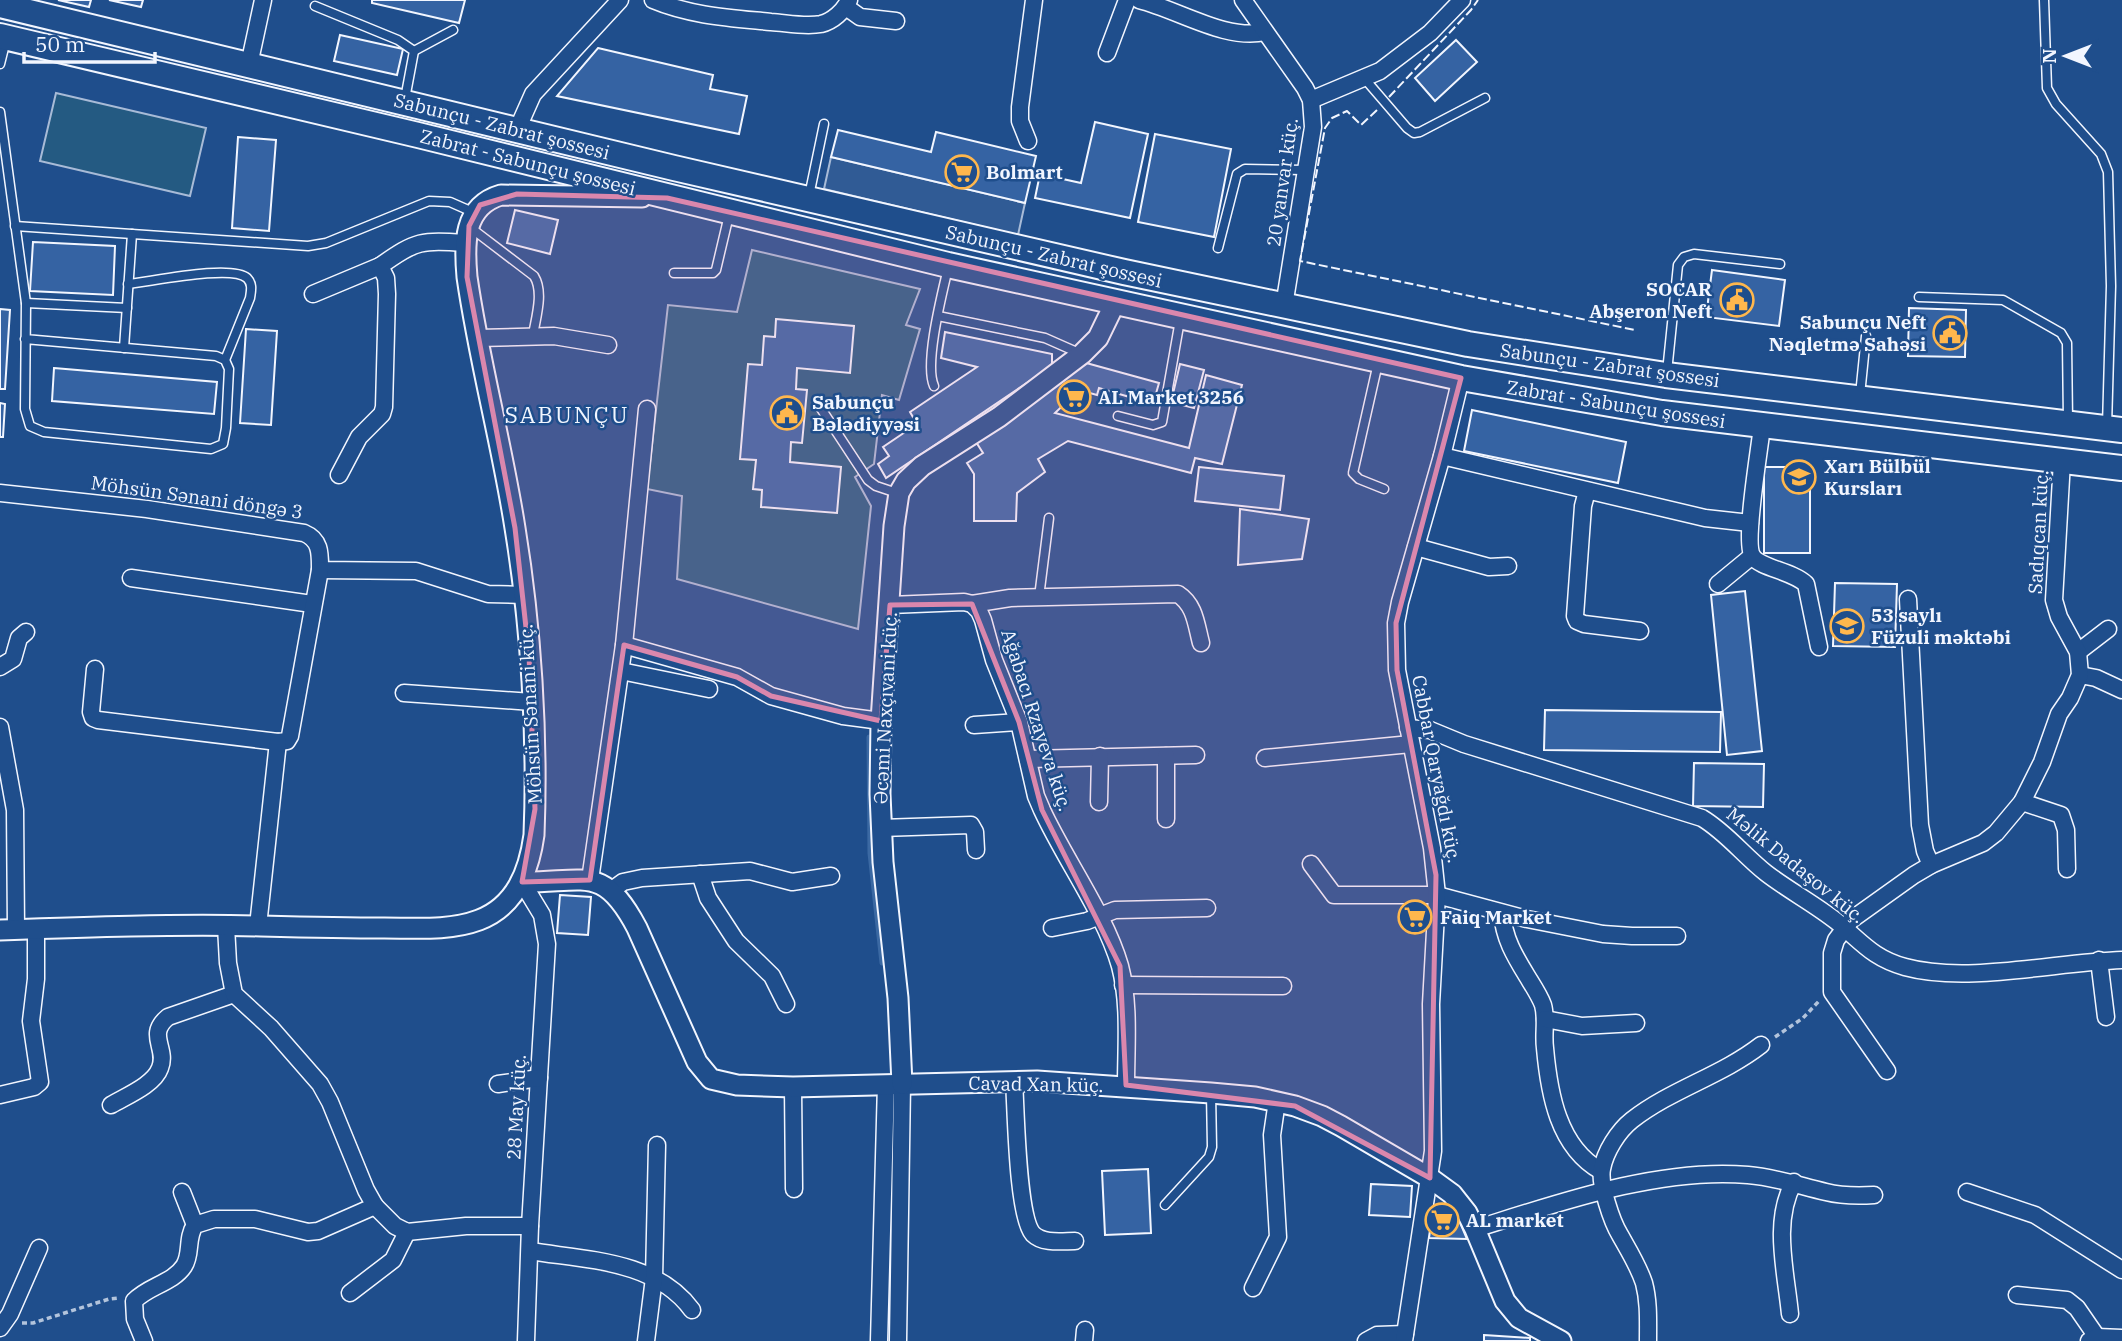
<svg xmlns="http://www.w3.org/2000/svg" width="2122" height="1341" viewBox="0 0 2122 1341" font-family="'IBM Plex Serif',serif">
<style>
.green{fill:#245a82;stroke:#a8bbd7;stroke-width:2}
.parking{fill:#305b95;stroke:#a8bbd7;stroke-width:2}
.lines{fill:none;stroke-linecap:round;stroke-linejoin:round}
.stream{stroke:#3b69a3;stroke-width:5}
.building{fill:#3563a3;stroke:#f2f6ff;stroke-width:2}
.service-casing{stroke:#f2f6ff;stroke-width:11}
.minor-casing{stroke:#f2f6ff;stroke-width:19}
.tertiary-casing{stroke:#f2f6ff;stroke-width:23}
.primary-casing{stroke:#f2f6ff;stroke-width:28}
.path{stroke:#b3c4dc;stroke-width:3.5;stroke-dasharray:5 3.5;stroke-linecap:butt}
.service{stroke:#1f4e8c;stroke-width:8}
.minor{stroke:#1f4e8c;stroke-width:16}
.tertiary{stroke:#1f4e8c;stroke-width:19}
.primary{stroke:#1f4e8c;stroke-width:24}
.fence{stroke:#f2f6ff;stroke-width:2;stroke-dasharray:9 3.5;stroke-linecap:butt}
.marked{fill:#da87ad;fill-opacity:0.2;stroke:#da87ad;stroke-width:5;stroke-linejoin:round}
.labels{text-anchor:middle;stroke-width:5;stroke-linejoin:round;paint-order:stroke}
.street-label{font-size:19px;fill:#f2f6ff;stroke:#1f4e8c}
.poi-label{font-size:19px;font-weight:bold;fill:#f2f6ff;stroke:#1f4e8c;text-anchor:start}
.quarter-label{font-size:23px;letter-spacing:2px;fill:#f2f6ff;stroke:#1f4e8c}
</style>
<rect width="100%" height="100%" fill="#1f4e8c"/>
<g class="green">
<polygon points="56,93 206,128 190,196 40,161"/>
<polygon points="752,250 920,289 906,325 920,329 899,400 882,395 874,464 855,477 871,506 858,629 677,579 682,496 647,489 668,305 737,312"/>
</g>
<polygon class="parking" points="831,157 1025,203 1018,235 824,189"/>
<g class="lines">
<g class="stream">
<polyline points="869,737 870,853 882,963"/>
<polyline points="888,1341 893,1145"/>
</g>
</g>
<g class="building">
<polygon points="58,0 91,0 89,7"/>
<polygon points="109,0 143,0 141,7"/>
<polygon points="372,0 465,0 459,23 372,3"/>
<polygon points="340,35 403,49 397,75 334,61"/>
<polygon points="1456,40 1477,62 1435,101 1415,78"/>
<polygon points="598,48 713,75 710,89 747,96 739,134 557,96"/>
<polygon points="1095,122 1148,134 1130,218 1035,198 1040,174 1081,183"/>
<polygon points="838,130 931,152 936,132 1036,156 1025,203 831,157"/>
<polygon points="1155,134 1231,149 1214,237 1138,222"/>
<polygon points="238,137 276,140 269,231 232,228"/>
<polygon points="515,210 558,220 550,254 507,243"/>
<polygon points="33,242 115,246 113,295 30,291"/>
<polygon points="1712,270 1785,280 1779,326 1706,317"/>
<polygon points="1909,308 1966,310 1965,357 1908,356"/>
<polygon points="0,309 10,310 5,389 0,389"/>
<polygon points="776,319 854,326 850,373 797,368 796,389 807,390 802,443 791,442 790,462 841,467 837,513 761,507 762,490 753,489 756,460 740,459 748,364 762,365 764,336 775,337"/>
<polygon points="246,329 277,331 271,425 240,423"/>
<polygon points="945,332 1052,354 1052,366 886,478 878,464 889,456 883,447 917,424 910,412 977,367 941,358"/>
<polygon points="1079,361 1159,383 1153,404 1099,388 1097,395 1079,390 1055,413 1189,448 1206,375 1242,385 1222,464 1195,458 1191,473 1068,441 1038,459 1045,472 1017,493 1016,521 974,521 974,474 967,463 983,453 976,442"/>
<polygon points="1180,364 1204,370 1194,408 1171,402"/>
<polygon points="54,368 217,382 214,414 52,401"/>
<polygon points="0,403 5,404 3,437 0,437"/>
<polygon points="1472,410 1626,442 1618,483 1464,451"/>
<polygon points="1199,467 1284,476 1280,510 1195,501"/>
<rect x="1764" y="467" width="46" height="86"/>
<polygon points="1240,509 1309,519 1302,559 1238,565"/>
<polygon points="1835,583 1897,584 1895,647 1833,646"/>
<polygon points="1745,591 1762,751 1727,755 1711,595"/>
<polygon points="1545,710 1721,712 1720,752 1544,750"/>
<polygon points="1694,763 1764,764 1763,807 1693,806"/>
<polygon points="560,895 591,897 588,935 557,933"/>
<polygon points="1148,1169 1151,1233 1105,1235 1102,1171"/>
<polygon points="1371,1184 1412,1186 1410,1217 1369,1215"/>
<polygon points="1433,1208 1454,1208 1467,1239 1429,1238"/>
<polygon points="1484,1335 1530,1338 1530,1341 1484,1341"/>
</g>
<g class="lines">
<defs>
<g id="service">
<polyline points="2044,0 2047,88 2056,104 2101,154 2108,172 2111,286 2107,426"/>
<polyline points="315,6 398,40 414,51 405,99"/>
<polyline points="414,51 453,30"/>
<polyline points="0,64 6,40"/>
<polyline points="1364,78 1407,128 1414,133 1420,132 1485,98"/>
<polyline points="0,112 26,303 25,409 30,426 44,432 211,449 223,444 226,428 229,369 225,360 216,356 25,339"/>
<polyline points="809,196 824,124"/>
<polyline points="15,226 308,246 326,243 429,201 450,202 475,213"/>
<path d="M471,228L534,276C544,292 536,317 533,335"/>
<polyline points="1218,248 1237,174 1245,169 1307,170"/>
<polyline points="674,273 713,273 716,270 729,215"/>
<path d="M128,284C150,282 231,264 247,278C253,284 251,291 250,298L225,360"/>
<polyline points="1919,297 2003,300 2061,333 2067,343 2068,421"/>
<polyline points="26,303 127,308"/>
<polyline points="938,316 1045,338 1079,353"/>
<polyline points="124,348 132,234"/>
<polyline points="1378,363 1353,473 1359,479 1384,489"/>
<polyline points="1667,372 1678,265 1684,257 1694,254 1780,264"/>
<path d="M934,386C924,364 942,294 948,268"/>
<polyline points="1860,395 1866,336"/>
<polyline points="820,407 868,480 876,486 897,493"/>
<polyline points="1118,416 1153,425 1162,422 1180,320"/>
<polyline points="1039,597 1049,518"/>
<polyline points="1165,1205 1209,1157 1212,1147 1211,1093"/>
</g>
<g id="minor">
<path d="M653,0C691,16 731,18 771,22C787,23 805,27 821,24C833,21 844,11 849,0"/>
<path d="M1139,0C1179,10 1226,41 1265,32"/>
<polyline points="1243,0 1305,88 1311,100 1313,127 1284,306"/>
<polyline points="846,7 860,17 896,21"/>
<polyline points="1107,53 1127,0"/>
<polyline points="249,65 263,0"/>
<polyline points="1311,100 1380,71 1430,33 1462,0"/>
<polyline points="517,130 533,94 620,0"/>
<polyline points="1028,141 1020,121 1020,107 1034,0"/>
<polyline points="313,294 380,266"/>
<polyline points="478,338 554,336 608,345"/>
<path d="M1762,426C1760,447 1743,544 1753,557C1761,568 1792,571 1806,584L1819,647"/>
<polyline points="1442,456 1705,518 1750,523"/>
<path d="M339,475L359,437L382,414L384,407L387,294L386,278L380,266C417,240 421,240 466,243"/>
<polyline points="1587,491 1583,506 1575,616 1577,621 1584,624 1640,631"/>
<path d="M0,493L147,509L304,533C321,540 320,554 320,570L416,571L488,594L524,595"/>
<polyline points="1416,547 1489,567 1508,566"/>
<polyline points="131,578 312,604"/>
<polyline points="1718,584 1752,556"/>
<polyline points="1908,599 1920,825 1925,851 1931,865"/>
<path d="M972,604L1010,598L1178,594C1195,605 1196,624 1201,643"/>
<path d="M890,605L964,602L972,604L979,611L983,620L994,660L1019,722L1036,796L1042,810C1065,860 1105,914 1120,966C1130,1004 1126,1046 1126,1085"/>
<polyline points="624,645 737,677 771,696 843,716 881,721"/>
<polyline points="2078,652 2108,629"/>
<polyline points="0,667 13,659 19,638 26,632"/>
<polyline points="95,669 91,712 93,718 98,720 278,742 287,741 290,736 320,570"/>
<polyline points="621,671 709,689"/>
<polyline points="2080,675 2096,678 2122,690"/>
<polyline points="404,693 532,702"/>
<polyline points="974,725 1019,722"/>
<polyline points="0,727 15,810 16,929"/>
<path d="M1408,728L1430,730L1464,744L1702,818C1727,833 1743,855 1766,873C1788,890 1813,903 1836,921C1861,941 1872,958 1905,967C1967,984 2057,962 2122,960"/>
<polyline points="1265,758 1411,744"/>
<polyline points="1028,759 1196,755"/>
<polyline points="1099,802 1100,756"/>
<polyline points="2022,802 2061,815 2066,830 2067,869"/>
<polyline points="1166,819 1166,756"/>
<polyline points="881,828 971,825 975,832 976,850"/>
<polyline points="1311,864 1334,895 1437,895 1527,919 1603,934 1632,936 1677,936"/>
<polyline points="700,874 708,898 736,941 772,976 786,1004"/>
<polyline points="590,880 624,645 647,409"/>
<polyline points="522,882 542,915 547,944 530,1226 526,1341"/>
<polyline points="612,890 623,882 642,878 750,871 792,882 831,876"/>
<path d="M1502,913C1504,940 1516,958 1530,981C1535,989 1540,997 1543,1005C1547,1019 1543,1034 1545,1048C1549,1093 1558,1147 1601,1171"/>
<polyline points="258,926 278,742"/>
<polyline points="1052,928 1087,921 1115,910 1207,908"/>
<polyline points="2099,960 2106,1017"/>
<polyline points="1123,985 1283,986"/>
<polyline points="1545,1019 1582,1026 1636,1023"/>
<polyline points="1887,1071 1832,992 1832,953 1836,940 1851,920 1914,875 1931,865 1983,843 1996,833 2022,802 2042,762 2059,714 2070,698 2080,675 2078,652 2059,617 2054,600 2062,461"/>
<path d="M1014,1081C1016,1109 1017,1216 1033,1234C1043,1244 1062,1241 1075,1241"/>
<polyline points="498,1084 539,1078"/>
<polyline points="793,1087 794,1189"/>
<polyline points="0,1095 34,1087 40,1082 31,1021 36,979 36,929"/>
<path d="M111,1105C126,1096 154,1085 160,1068C168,1048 146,1035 168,1017L234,994"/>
<polyline points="182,1192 195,1225"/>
<polyline points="1967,1192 2035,1215 2122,1270"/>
<polyline points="375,1206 395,1226 407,1232 466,1226 530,1226"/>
<path d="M1475,1229C1558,1203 1660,1167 1748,1175C1775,1177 1800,1186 1826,1192C1842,1196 1858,1196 1874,1195"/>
<path d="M530,1251C585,1260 656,1260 692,1310"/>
<polyline points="1253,1288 1278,1237 1272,1135 1277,1101"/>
<polyline points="350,1293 393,1260 407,1232"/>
<polyline points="2017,1295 2067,1300 2077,1308 2097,1337"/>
<path d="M1790,1314C1786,1272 1772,1221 1794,1182"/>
<polyline points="0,1328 10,1314 39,1248"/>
<path d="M144,1341L135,1319L134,1301C148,1286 173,1283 184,1266C192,1254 186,1238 195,1225L214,1219H255L308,1232L318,1231L375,1206L366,1190L330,1102L320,1084L271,1028L234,994L228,963L226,926"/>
<polyline points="646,1341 654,1278 657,1145"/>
<polyline points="879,1341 886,1084"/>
<polyline points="898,1341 902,1084"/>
<polyline points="1084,1341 1085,1330"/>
<polyline points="1366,1341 1377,1335 1405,1334"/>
<polyline points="1404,1341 1433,1151 1431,1004 1437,895 1432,848 1397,670 1396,623 1400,602 1442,456 1461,378"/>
<path d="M1648,1341C1648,1321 1649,1302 1644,1283C1638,1265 1629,1251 1620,1235C1612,1222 1599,1184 1602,1169C1605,1152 1618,1131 1632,1120C1672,1089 1721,1076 1761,1045"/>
<polyline points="2089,1341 2097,1337 2122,1338"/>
</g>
<g id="tertiary">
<path d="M522,882C584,883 603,863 637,928L697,1062L711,1079L737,1085L793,1087L1037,1081L1211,1093L1255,1097L1295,1106L1322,1116L1341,1126L1430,1178L1452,1194L1467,1213L1475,1229L1505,1301L1519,1318L1561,1341"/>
<path d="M0,930C87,927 175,924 261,926C302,927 343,928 384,928C415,928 450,931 479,920C516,906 529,871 534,835C538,735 531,626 515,528C502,444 479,361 467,277C464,244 463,206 501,195L642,197"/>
<polyline points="902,1084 898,998 883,862 880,794 881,721 894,526 899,493 906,481 922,466 999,417 1082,354 1098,338 1115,303"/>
</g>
<g id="primary">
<polyline points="0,5 674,168 1124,272 1468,344 1666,375 2122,430"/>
<polyline points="0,36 418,135 948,265 1461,378 1662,413 2122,468"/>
</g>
</defs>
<use href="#service" class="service-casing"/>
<use href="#minor" class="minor-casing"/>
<use href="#tertiary" class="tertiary-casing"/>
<use href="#primary" class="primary-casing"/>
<g class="path">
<polyline points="1775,1037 1803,1018 1820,1000"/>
<polyline points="22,1323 33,1323 109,1299 119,1298"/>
</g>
<use href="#service" class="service"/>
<use href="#minor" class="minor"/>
<use href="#tertiary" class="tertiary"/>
<use href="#primary" class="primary"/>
<g class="fence">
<polyline points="1389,97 1471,10 1478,0"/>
<polyline points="1377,110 1361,125 1347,111 1332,118 1325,128 1300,261 1635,330"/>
</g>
</g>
<path class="marked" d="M517,194L667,198L1461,378L1396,623L1397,670L1436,875L1430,1178L1295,1106L1126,1085L1120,966L1042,810L1019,722L972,604L890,605L881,721L771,696L737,677L624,645L590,880L522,882L535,809L529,655L515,528L467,277L469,226L480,205Z"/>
<defs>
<symbol id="supermarket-ring" viewBox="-11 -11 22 22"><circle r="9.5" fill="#1f4e8c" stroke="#ffb74d" stroke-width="1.5"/><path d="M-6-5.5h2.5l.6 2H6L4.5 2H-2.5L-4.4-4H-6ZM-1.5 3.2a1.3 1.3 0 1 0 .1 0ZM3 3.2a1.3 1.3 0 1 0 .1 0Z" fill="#ffb74d"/></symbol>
<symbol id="civic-ring" viewBox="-11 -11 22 22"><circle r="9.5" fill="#1f4e8c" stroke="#ffb74d" stroke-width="1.5"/><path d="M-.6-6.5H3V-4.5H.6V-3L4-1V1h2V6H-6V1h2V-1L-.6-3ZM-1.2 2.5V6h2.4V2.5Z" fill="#ffb74d"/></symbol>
<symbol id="university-ring" viewBox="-11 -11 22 22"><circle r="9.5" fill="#1f4e8c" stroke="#ffb74d" stroke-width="1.5"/><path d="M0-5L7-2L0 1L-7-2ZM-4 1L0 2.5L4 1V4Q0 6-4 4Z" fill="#ffb74d"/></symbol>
<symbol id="school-ring" viewBox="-11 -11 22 22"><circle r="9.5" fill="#1f4e8c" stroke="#ffb74d" stroke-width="1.5"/><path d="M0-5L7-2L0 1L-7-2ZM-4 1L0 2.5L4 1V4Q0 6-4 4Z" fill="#ffb74d"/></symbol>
</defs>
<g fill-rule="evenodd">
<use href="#supermarket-ring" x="943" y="153" width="38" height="38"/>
<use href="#civic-ring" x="1718" y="281" width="38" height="38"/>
<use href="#civic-ring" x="1931" y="314" width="38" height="38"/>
<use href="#supermarket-ring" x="1055" y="378" width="38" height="38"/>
<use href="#civic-ring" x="768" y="394" width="38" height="38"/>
<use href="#university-ring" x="1780" y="458" width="38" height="38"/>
<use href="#school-ring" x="1828" y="607" width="38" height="38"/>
<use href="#supermarket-ring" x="1396" y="898" width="38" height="38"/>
<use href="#supermarket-ring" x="1423" y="1201" width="38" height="38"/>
</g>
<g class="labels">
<g class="street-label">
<text transform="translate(502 126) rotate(14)" y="7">Sabunçu - Zabrat şossesi</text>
<text transform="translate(528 162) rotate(14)" y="7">Zabrat - Sabunçu şossesi</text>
<text transform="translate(1282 182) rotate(-82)" y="7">20 yanvar küç.</text>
<text transform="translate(1054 256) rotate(13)" y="7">Sabunçu - Zabrat şossesi</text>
<text transform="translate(1610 365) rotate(8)" y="7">Sabunçu - Zabrat şossesi</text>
<text transform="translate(1616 404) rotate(9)" y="7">Zabrat - Sabunçu şossesi</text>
<text transform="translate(197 497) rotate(8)" y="7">Möhsün Sənani döngə 3</text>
<text transform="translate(2038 532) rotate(-87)" y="7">Sadıqcan küç.</text>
<text transform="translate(885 708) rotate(-87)" y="7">Əcəmi Naxçıvani küç.</text>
<text transform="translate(530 714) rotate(-93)" y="7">Möhsün Sənani küç.</text>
<text transform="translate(1037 720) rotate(72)" y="7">Ağabacı Rzayeva küç.</text>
<text transform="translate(1437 769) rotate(79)" y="7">Cabbar Qaryağdı küç.</text>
<text transform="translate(1796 865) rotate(39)" y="7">Məlik Dadaşov küç.</text>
<text transform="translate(1036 1084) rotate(1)" y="7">Cavad Xan küç.</text>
<text transform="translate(516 1107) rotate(-87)" y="7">28 May küç.</text>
</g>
<g class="poi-label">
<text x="986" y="179">Bolmart</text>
<text x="1712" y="296" text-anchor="end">SOCAR<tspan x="1712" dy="22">Abşeron Neft</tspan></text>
<text x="1926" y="329" text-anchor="end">Sabunçu Neft<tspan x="1926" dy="22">Nəqletmə Sahəsi</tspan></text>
<text x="1098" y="404">AL Market 3256</text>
<text x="812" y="409">Sabunçu<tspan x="812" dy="22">Bələdiyyəsi</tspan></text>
<text x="1824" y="473">Xarı Bülbül<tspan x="1824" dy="22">Kursları</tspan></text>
<text x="1871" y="622">53 saylı<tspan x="1871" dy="22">Füzuli məktəbi</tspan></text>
<text x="1440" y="924">Faiq Market</text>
<text x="1466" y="1227">AL market</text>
</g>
<g class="quarter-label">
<text x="567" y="423">SABUNÇU</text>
</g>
</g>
<g transform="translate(2066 56) rotate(270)" stroke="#1f4e8c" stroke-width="5" paint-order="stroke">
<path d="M0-5L12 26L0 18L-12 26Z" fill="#f2f6ff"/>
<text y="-10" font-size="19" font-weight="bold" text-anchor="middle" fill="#f2f6ff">N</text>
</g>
<path d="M24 52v10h131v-10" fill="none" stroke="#f2f6ff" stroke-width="3.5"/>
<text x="35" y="52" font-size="21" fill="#f2f6ff" stroke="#1f4e8c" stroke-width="5" paint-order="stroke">50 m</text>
</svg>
